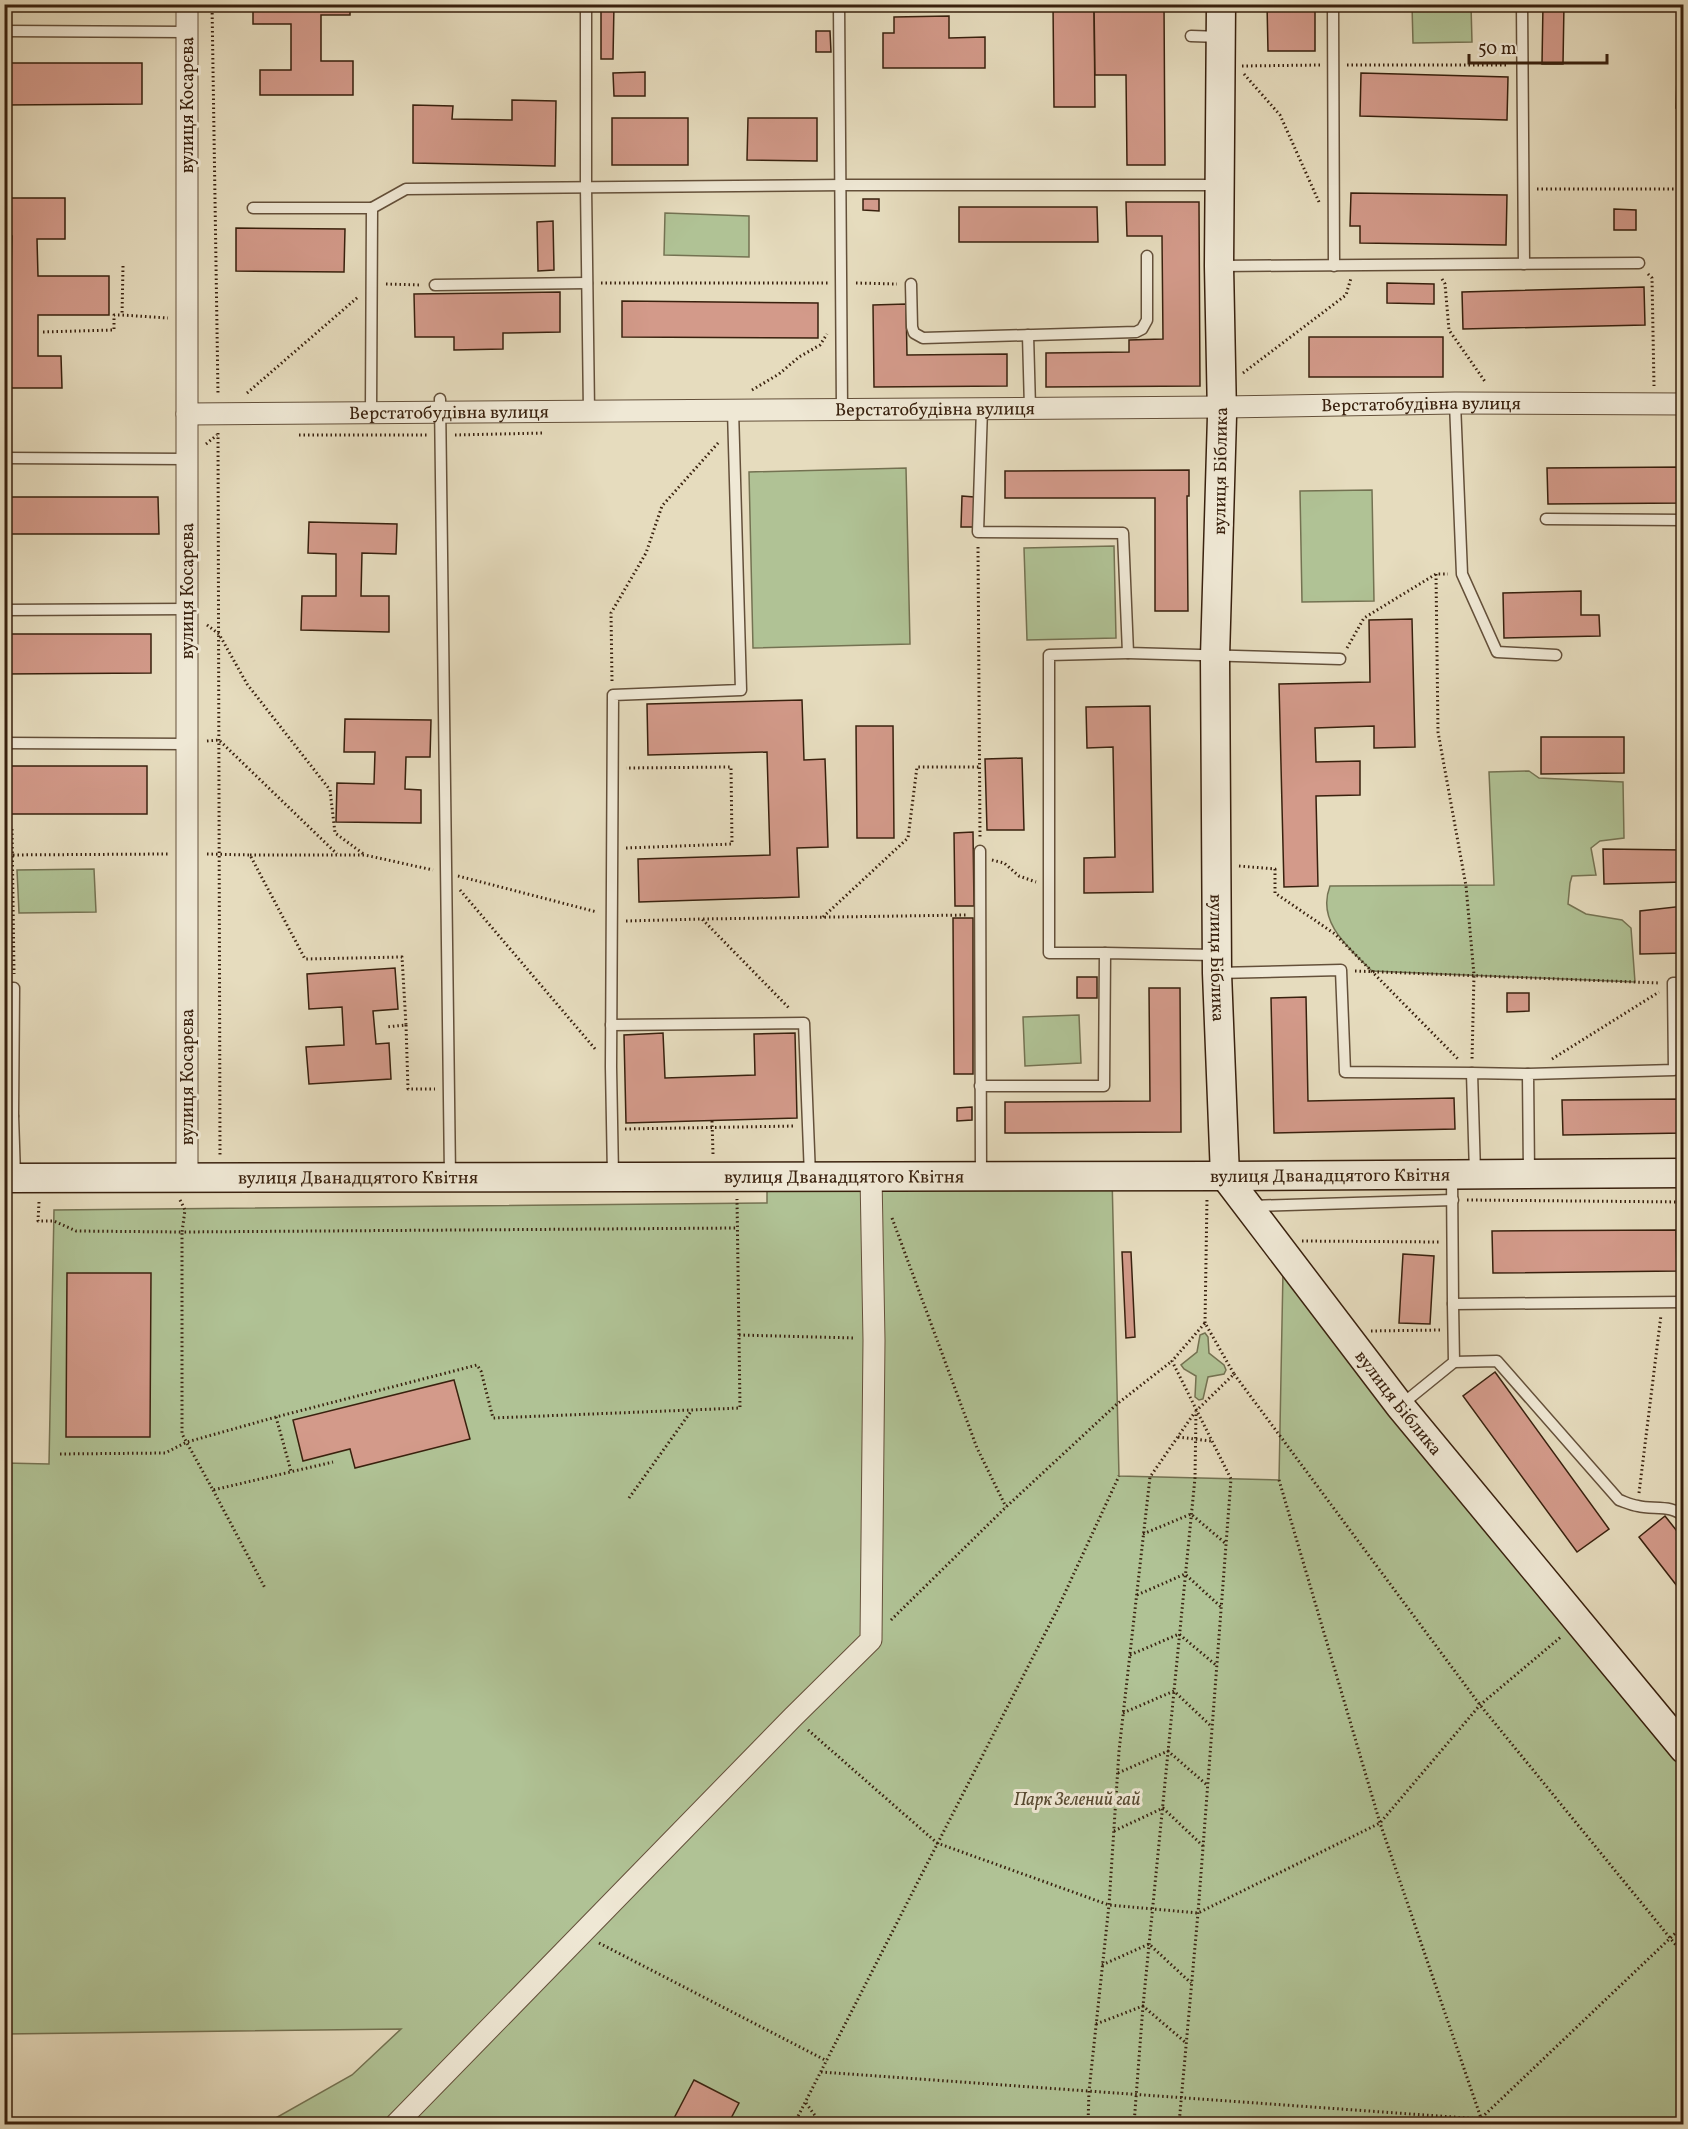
<svg xmlns="http://www.w3.org/2000/svg" width="1688" height="2129" viewBox="0 0 1688 2129" font-family="Vollkorn,serif">
<style>
.green{fill:#b0c295;stroke:#747252;stroke-width:1.5}
.building{fill:#d39a8a;stroke:#39210e;stroke-width:1.5}
.lines{fill:none;stroke-linecap:round;stroke-linejoin:round}
.lane-casing{stroke:#64503a;stroke-width:13}
.street-casing{stroke:#64503a;stroke-width:23}
.secondary-casing{stroke:#39210e;stroke-width:31}
.path{stroke:#39210e;stroke-width:3;stroke-dasharray:1.5 3;stroke-linecap:butt}
.lane{stroke:#efe8d5;stroke-width:10}
.street{stroke:#efe8d5;stroke-width:21}
.secondary{stroke:#efe8d5;stroke-width:28}
.labels{text-anchor:middle;stroke-width:6;stroke-linejoin:round;paint-order:stroke}
.street-label{font-size:18px;fill:#39210e;stroke:#efe8d5}
.park-label{font-size:18px;font-style:italic;fill:#574930;stroke:#efe8d5}
</style>
<rect width="100%" height="100%" fill="#e6dcbe"/>
<filter id="stains"><feTurbulence type="fractalNoise" baseFrequency=".00333" numOctaves="4"/><feColorMatrix values="0 0 0 0 .2 0 0 0 0 .09 0 0 0 0 .02 0 0 0 .5 -.17"/></filter>
<radialGradient id="worn" r=".72"><stop offset=".6" stop-color="#630" stop-opacity="0"/><stop offset="1" stop-color="#630" stop-opacity=".3"/></radialGradient>
<g class="green">
<polygon points="1412,5 1471,5 1472,42 1413,43"/>
<polygon points="665,213 749,216 749,257 664,255"/>
<polygon points="906,468 910,644 753,648 749,472"/>
<polygon points="1372,490 1374,601 1302,602 1300,491"/>
<polygon points="1114,546 1116,638 1027,640 1024,548"/>
<path d="M1529,771L1539,778L1623,782L1624,838L1600,841L1591,848L1596,875L1572,876L1570,883L1568,904L1586,914L1622,920L1631,928L1635,982L1372,971C1349,948 1316,922 1330,886L1494,885L1489,772Z"/>
<polygon points="4,861 8,861 10,925 5,925"/>
<polygon points="94,869 96,912 19,913 17,870"/>
<polygon points="1079,1015 1081,1063 1025,1066 1023,1017"/>
<polygon points="767,1175 1112,1176 1119,1476 1279,1480 1283,1271 1683,1766 1683,2124 265,2124 352,2075 401,2029 5,2034 5,1463 49,1464 54,1210 767,1203"/>
<polygon points="1205,1333 1208,1337 1209,1353 1224,1365 1226,1370 1224,1374 1208,1377 1203,1399 1199,1400 1195,1397 1196,1376 1184,1369 1181,1365 1197,1352 1200,1335"/>
</g>
<g class="building">
<polygon points="253,4 350,4 350,15 321,15 321,61 353,61 353,95 260,95 260,70 291,70 291,24 253,24"/>
<polygon points="601,4 614,4 613,59 601,59"/>
<polygon points="1053,4 1094,4 1095,107 1054,107"/>
<polygon points="1094,4 1164,4 1165,165 1127,165 1126,75 1095,75"/>
<polygon points="1267,4 1315,4 1315,51 1268,51"/>
<polygon points="1543,4 1564,4 1563,64 1542,64"/>
<polygon points="949,16 949,38 985,37 985,68 883,68 883,33 894,33 894,17"/>
<polygon points="816,31 830,31 831,52 816,52"/>
<polygon points="4,63 142,63 142,104 4,105"/>
<polygon points="645,72 645,96 614,96 613,73"/>
<polygon points="1361,73 1508,77 1507,120 1360,116"/>
<polygon points="1677,77 1684,77 1684,109 1676,108"/>
<polygon points="512,100 556,101 555,166 413,163 413,105 453,106 452,119 512,120"/>
<rect x="612" y="118" width="76" height="47"/>
<polygon points="748,118 817,118 817,161 747,160"/>
<polygon points="1351,193 1507,195 1506,245 1360,243 1360,226 1350,226"/>
<polygon points="4,198 65,198 65,239 37,239 38,276 109,276 109,315 38,315 38,356 61,356 62,388 4,388 4,354 8,354 8,316 4,316 4,274 11,274 12,236 4,236"/>
<polygon points="863,199 879,199 879,211 863,210"/>
<polygon points="1126,202 1199,202 1200,386 1046,387 1046,353 1129,352 1129,340 1163,339 1162,236 1127,236"/>
<polygon points="959,207 1097,207 1098,242 959,242"/>
<polygon points="1614,209 1636,210 1636,230 1614,230"/>
<polygon points="553,221 554,270 538,271 537,222"/>
<polygon points="236,228 345,229 344,272 236,271"/>
<polygon points="1387,283 1434,284 1434,304 1387,303"/>
<polygon points="1644,287 1645,325 1463,329 1462,292"/>
<polygon points="560,292 560,332 503,333 503,349 454,350 454,337 415,337 414,294"/>
<polygon points="622,301 818,303 818,338 622,337"/>
<polygon points="906,304 907,355 1007,354 1007,386 874,387 873,305"/>
<rect x="1309" y="337" width="134" height="40"/>
<polygon points="1684,467 1684,503 1548,504 1547,468"/>
<polygon points="1189,470 1189,496 1187,496 1188,611 1155,611 1155,498 1005,498 1005,471"/>
<polygon points="962,496 974,497 974,527 961,527"/>
<polygon points="4,497 158,497 159,534 4,534"/>
<polygon points="309,522 397,524 396,554 362,553 361,596 389,596 389,632 301,630 302,596 336,596 336,554 308,553"/>
<polygon points="1581,591 1581,615 1599,615 1600,636 1504,638 1503,593"/>
<polygon points="1412,619 1415,747 1374,748 1374,726 1315,728 1316,762 1360,761 1360,795 1316,796 1318,886 1284,887 1279,684 1370,682 1369,620"/>
<polygon points="4,634 151,634 151,673 4,674"/>
<polygon points="802,700 804,760 825,759 828,847 797,848 799,897 639,902 638,859 770,855 767,752 648,755 647,704"/>
<polygon points="1150,706 1153,892 1084,893 1084,858 1115,857 1113,747 1087,748 1086,707"/>
<polygon points="345,719 431,720 430,757 406,757 405,789 421,790 421,823 336,822 337,783 374,784 375,752 344,752"/>
<polygon points="856,726 893,726 894,838 857,838"/>
<polygon points="1680,729 1684,729 1684,807"/>
<polygon points="1541,737 1624,737 1624,773 1541,774"/>
<polygon points="1022,758 1024,830 987,830 985,759"/>
<rect x="4" y="766" width="143" height="48"/>
<polygon points="973,832 974,906 955,906 954,833"/>
<polygon points="1603,849 1684,850 1684,882 1604,884"/>
<polygon points="1684,906 1684,953 1640,954 1640,911"/>
<polygon points="953,918 973,918 973,1074 954,1074"/>
<polygon points="395,968 398,1009 373,1011 376,1044 389,1043 391,1079 309,1084 306,1047 344,1045 342,1007 309,1009 307,974"/>
<rect x="1077" y="977" width="20" height="21"/>
<polygon points="1149,988 1180,988 1181,1132 1005,1133 1005,1102 1150,1101"/>
<polygon points="1507,993 1529,993 1529,1011 1507,1012"/>
<polygon points="1306,997 1308,1101 1454,1098 1455,1129 1274,1133 1271,998"/>
<polygon points="4,1006 12,1006 10,1111 4,1111"/>
<polygon points="663,1033 665,1078 755,1075 754,1034 795,1033 797,1118 626,1123 624,1035"/>
<polygon points="1684,1099 1684,1133 1563,1135 1562,1100"/>
<polygon points="972,1107 972,1120 957,1121 957,1108"/>
<polygon points="1676,1230 1677,1271 1493,1273 1492,1231"/>
<polygon points="1122,1252 1131,1252 1135,1337 1126,1338"/>
<polygon points="1403,1254 1434,1256 1430,1324 1399,1323"/>
<polygon points="67,1273 151,1273 150,1437 66,1437"/>
<polygon points="1495,1372 1609,1529 1577,1552 1463,1396"/>
<polygon points="454,1380 470,1439 355,1468 350,1449 303,1461 293,1420"/>
<polygon points="1665,1516 1684,1540 1684,1595 1639,1537"/>
<polygon points="694,2080 739,2103 728,2124 671,2124"/>
</g>
<g class="lines">
<defs>
<g id="lane">
<polyline points="586,4 586,187 589,411"/>
<polyline points="839,4 842,409"/>
<polyline points="1333,4 1334,266"/>
<polyline points="1522,4 1524,264"/>
<polyline points="4,31 187,32"/>
<polyline points="1191,36 1221,37"/>
<polyline points="253,208 372,208"/>
<polyline points="1219,266 1639,263"/>
<polyline points="911,284 912,327 914,333 923,338 1136,332 1142,329 1147,320 1147,256"/>
<polyline points="435,285 587,283"/>
<polyline points="1028,335 1030,408"/>
<polyline points="440,399 450,1176"/>
<polyline points="1455,403 1462,574 1497,652 1556,655"/>
<polyline points="982,408 978,532 1123,533 1128,653 1340,659"/>
<polyline points="371,412 372,208 406,189 846,185 1220,185"/>
<polyline points="4,458 187,459"/>
<polyline points="1546,519 1684,520"/>
<polyline points="5,610 187,609"/>
<polyline points="4,743 187,744"/>
<polyline points="980,851 981,1176"/>
<polyline points="1105,953 1049,953 1049,655 1128,653"/>
<polyline points="1217,973 1341,970 1345,1072 1472,1073"/>
<polyline points="4,988 14,988 13,1116 4,1116"/>
<polyline points="611,1025 804,1023 810,1176"/>
<polyline points="980,1086 1104,1086 1105,953 1215,955"/>
<polyline points="13,1116 15,1176"/>
<polyline points="1475,1173 1472,1073 1528,1074"/>
<polyline points="1529,1174 1528,1074 1674,1070 1673,983 1684,983"/>
<polyline points="1452,1175 1453,1304 1684,1302"/>
<polyline points="613,1176 611,1067 613,695 741,690 733,410"/>
<polyline points="1251,1206 1453,1200"/>
<path d="M1454,1362L1497,1361L1619,1500C1625,1502 1631,1505 1638,1506C1652,1510 1673,1504 1684,1517"/>
<polyline points="1401,1405 1454,1362 1453,1304"/>
</g>
<g id="street">
<path id="s1" d="M187,414L1222,407L1455,403L1684,404"/>
<polyline points="187,1177 187,4"/>
<polyline points="396,2124 793,1717 871,1640 874,1340 871,1176"/>
</g>
<g id="secondary">
<path id="s2" d="M1221,4L1219,266L1222,416L1215,657L1217,973L1225,1176L1400,1406L1684,1749"/>
<path id="s3" d="M4,1178L1225,1176L1684,1173"/>
</g>
</defs>
<use href="#lane" class="lane-casing"/>
<use href="#street" class="street-casing"/>
<use href="#secondary" class="secondary-casing"/>
<g class="path">
<polyline points="212,4 218,394"/>
<polyline points="1347,65 1509,65"/>
<polyline points="1242,66 1320,65"/>
<polyline points="1244,74 1280,115 1319,202"/>
<polyline points="1537,189 1684,189"/>
<polyline points="123,266 122,315 168,318"/>
<polyline points="1648,274 1652,278 1654,386"/>
<polyline points="1442,279 1445,284 1449,330 1486,383"/>
<polyline points="601,283 828,283"/>
<polyline points="856,283 897,284"/>
<polyline points="386,284 422,285"/>
<polyline points="43,332 114,330 114,315 122,315"/>
<polyline points="1243,373 1346,295 1351,278"/>
<polyline points="752,390 779,374 799,357 820,345 827,334"/>
<polyline points="247,393 358,297"/>
<polyline points="218,433 220,1156"/>
<polyline points="299,435 427,435"/>
<polyline points="455,435 544,433"/>
<polyline points="206,444 217,435"/>
<polyline points="978,547 980,837"/>
<polyline points="1436,574 1438,732 1466,886 1474,975 1472,1060"/>
<polyline points="207,625 219,634 247,684 330,790 335,833 365,855"/>
<polyline points="1347,648 1364,618 1436,574 1448,574"/>
<polyline points="612,681 611,613 646,553 662,506 719,442"/>
<polyline points="207,741 219,740 337,854"/>
<polyline points="12,829 14,974"/>
<polyline points="626,848 732,844 731,767 626,768"/>
<polyline points="207,854 250,855 305,959 402,957 406,1025 386,1027"/>
<polyline points="4,855 168,854"/>
<polyline points="250,855 365,855 433,870"/>
<polyline points="992,860 1004,863 1019,876 1036,882"/>
<polyline points="1239,866 1275,869 1275,893 1335,934 1458,1059"/>
<polyline points="458,876 597,912"/>
<polyline points="460,890 596,1050"/>
<polyline points="823,917 908,838 917,767 979,767"/>
<polyline points="703,919 966,915"/>
<polyline points="626,921 702,919 789,1008"/>
<polyline points="1355,971 1660,983"/>
<polyline points="406,1025 408,1089 435,1089"/>
<polyline points="1552,1059 1659,992"/>
<polyline points="712,1121 713,1154"/>
<polyline points="625,1129 795,1126"/>
<polyline points="180,1200 185,1210 182,1232 738,1228"/>
<polyline points="1467,1200 1684,1202"/>
<polyline points="39,1202 38,1221 54,1221 76,1231 182,1232 182,1434 213,1490 333,1462"/>
<polyline points="892,1218 977,1448 1006,1507"/>
<polyline points="1302,1241 1439,1242"/>
<polyline points="1205,1323 1207,1198"/>
<polyline points="1371,1331 1440,1330"/>
<polyline points="739,1335 854,1338"/>
<polyline points="1234,1374 1480,1705 1684,1955"/>
<polyline points="276,1417 291,1471"/>
<polyline points="1178,1437 1211,1441"/>
<polyline points="60,1454 165,1453 187,1442 276,1417 477,1365 481,1371 493,1418 740,1408 737,1199"/>
<polyline points="1279,1480 1380,1823 1483,2124"/>
<polyline points="213,1490 265,1588"/>
<polyline points="1639,1493 1661,1315"/>
<polyline points="629,1498 692,1410"/>
<polyline points="1143,1534 1191,1514 1225,1543"/>
<polyline points="1137,1595 1185,1574 1221,1607"/>
<polyline points="891,1620 1006,1507 1117,1404 1172,1361"/>
<polyline points="1130,1655 1179,1634 1217,1666"/>
<polyline points="1123,1713 1174,1691 1212,1727"/>
<polyline points="808,1730 937,1843 1109,1905 1198,1913 1380,1823 1480,1705 1562,1636"/>
<polyline points="1118,1773 1168,1751 1207,1785"/>
<polyline points="1114,1831 1163,1808 1203,1846"/>
<polyline points="599,1943 827,2061"/>
<polyline points="1102,1965 1149,1944 1191,1983"/>
<polyline points="1096,2024 1143,2006 1185,2042"/>
<polyline points="821,2072 1481,2119 1509,2124"/>
<polyline points="806,2103 821,2124"/>
<polyline points="794,2124 1057,1610 1119,1476"/>
<polyline points="1088,2124 1089,2091 1109,1905 1119,1751 1150,1477 1195,1412"/>
<polyline points="1134,2124 1143,2006 1195,1478 1196,1411 1234,1374 1205,1323 1172,1361 1231,1479 1198,1913 1179,2124"/>
<polyline points="1475,2124 1684,1925"/>
</g>
<use href="#lane" class="lane"/>
<use href="#street" class="street"/>
<use href="#secondary" class="secondary"/>
</g>
<g class="labels">
<g class="street-label">
<text transform="translate(187 105) rotate(-90)" y="6">вулиця Косарєва</text>
<text dy="6" stroke="none"><textPath href="#s1" startOffset="1234">Верстатобудівна вулиця</textPath></text>
<text dy="6" stroke="none"><textPath href="#s1" startOffset="748">Верстатобудівна вулиця</textPath></text>
<text dy="6" stroke="none"><textPath href="#s1" startOffset="262">Верстатобудівна вулиця</textPath></text>
<text transform="translate(1220 471) rotate(-89)" y="6">вулиця Біблика</text>
<text transform="translate(187 591) rotate(-90)" y="6">вулиця Косарєва</text>
<text dy="6" stroke="none"><textPath href="#s2" startOffset="954">вулиця Біблика</textPath></text>
<text transform="translate(187 1077) rotate(-90)" y="6">вулиця Косарєва</text>
<text dy="6" stroke="none"><textPath href="#s3" startOffset="1326">вулиця Дванадцятого Квітня</textPath></text>
<text dy="6" stroke="none"><textPath href="#s3" startOffset="840">вулиця Дванадцятого Квітня</textPath></text>
<text dy="6" stroke="none"><textPath href="#s3" startOffset="354">вулиця Дванадцятого Квітня</textPath></text>
<text dy="6" stroke="none"><textPath href="#s2" startOffset="1458">вулиця Біблика</textPath></text>
</g>
<g class="park-label">
<text x="1077" y="1805">Парк Зелений гай</text>
</g>
</g>
<rect width="1688" height="2129" fill="none" stroke="#e6dcbe" stroke-width="24"/>
<rect x="6" y="6" width="1676" height="2117" fill="none" stroke="#39210e" stroke-width="3"/>
<rect x="12" y="12" width="1664" height="2105" fill="none" stroke="#39210e" stroke-width="1.5"/>
<path d="M1469 54v9h138v-9" fill="none" stroke="#39210e" stroke-width="3"/>
<text x="1478" y="54" font-size="18" fill="#39210e" stroke="#efe8d5" stroke-width="4.5" paint-order="stroke">50 m</text>
<rect width="100%" height="100%" filter="url(#stains)"/>
<rect width="100%" height="100%" fill="url(#worn)"/>
</svg>
